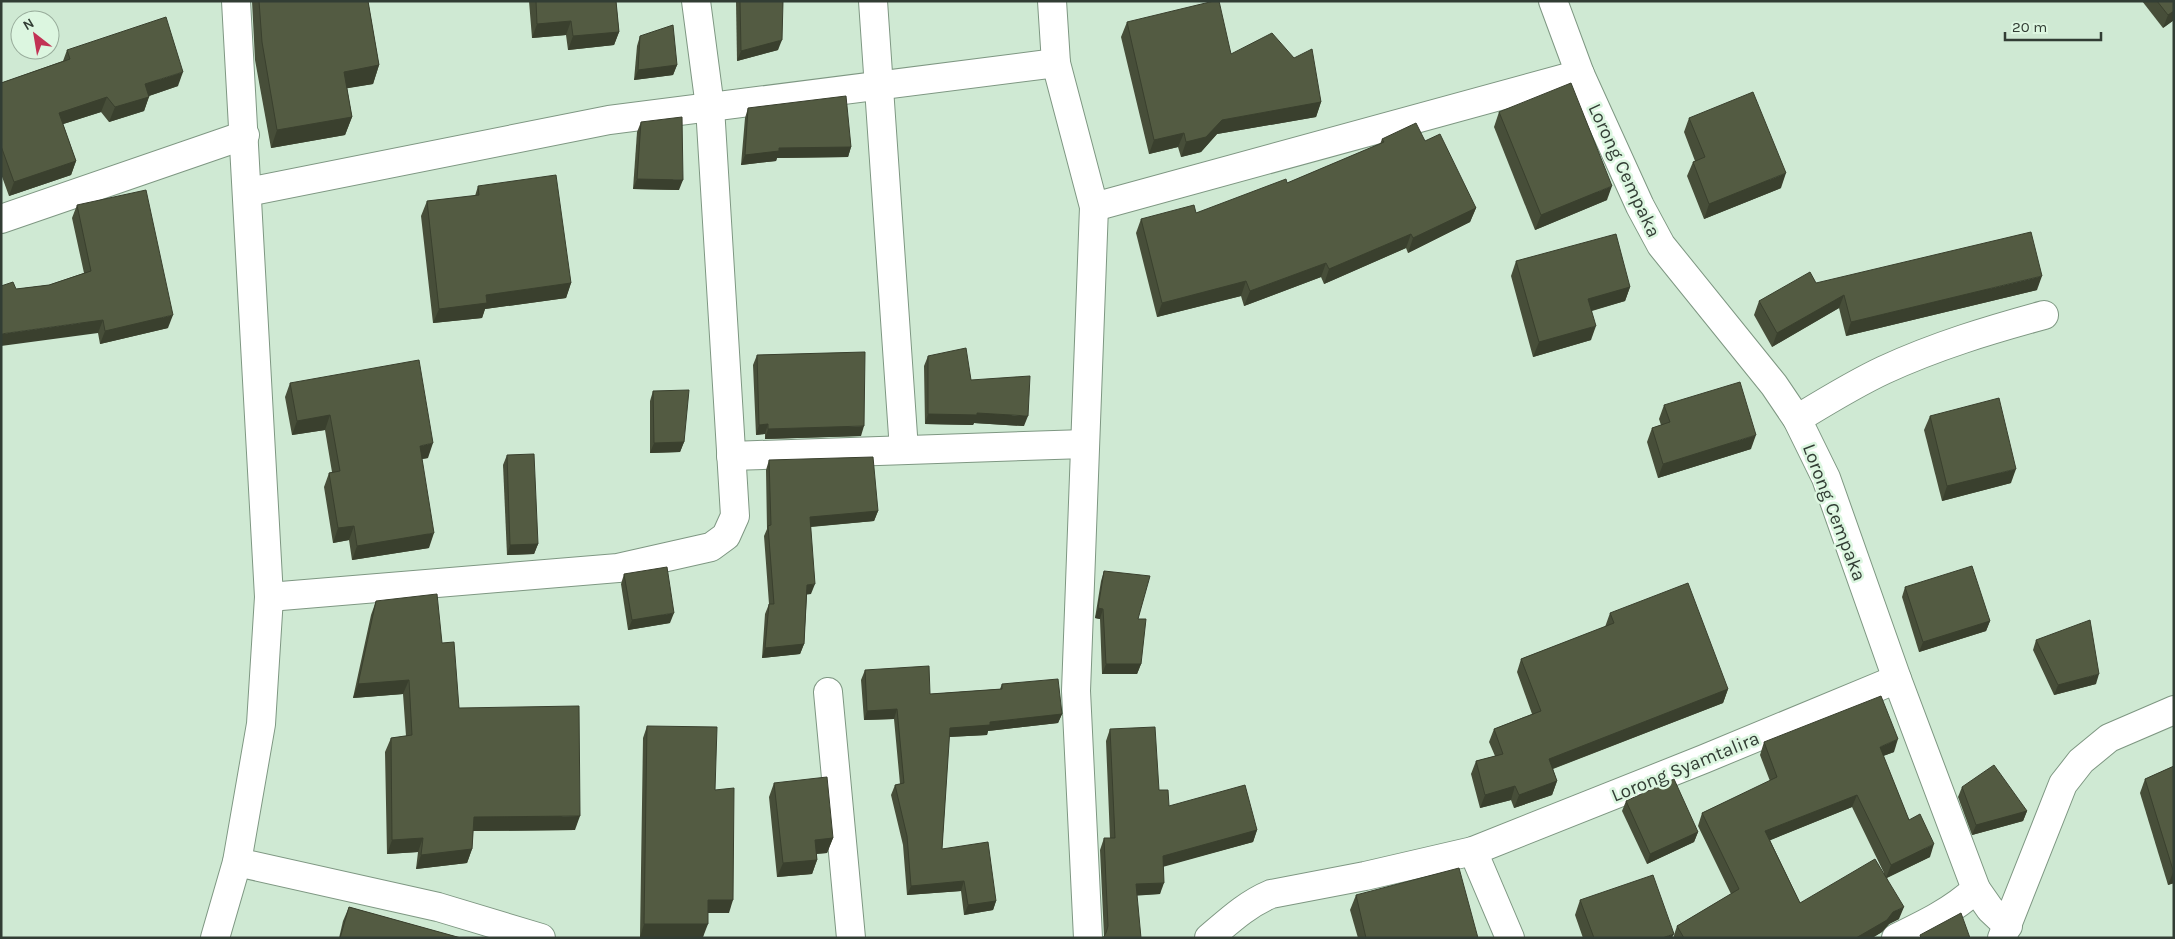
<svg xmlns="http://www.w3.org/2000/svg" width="2175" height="939" viewBox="0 0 2175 939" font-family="Karla,sans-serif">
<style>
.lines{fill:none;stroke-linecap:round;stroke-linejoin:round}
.minor-casing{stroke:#7e9782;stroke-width:30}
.minor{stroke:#fff;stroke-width:28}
.wall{fill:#474e39;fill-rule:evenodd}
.shaded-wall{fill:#3a402e}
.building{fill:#535b42;stroke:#3a402e}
.labels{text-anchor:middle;stroke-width:5;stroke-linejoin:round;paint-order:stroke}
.street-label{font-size:19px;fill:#323d34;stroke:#dcf6e0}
</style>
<rect width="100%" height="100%" fill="#cfe9d3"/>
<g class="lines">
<defs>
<g id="minor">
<polyline points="873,1 904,450"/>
<polyline points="1052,1 1056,63 1094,207 1076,691 1088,938"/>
<polyline points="1553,1 1580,74 1640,206 1661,245 1774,385 1797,419 1826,478 1897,679 1976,889 1990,909 2008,926"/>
<polyline points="248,192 609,120 1056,63"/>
<polyline points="1094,207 1580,74"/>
<polyline points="1,219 245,135"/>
<path d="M1797,419C1825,402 1854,384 1884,370C1936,346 1989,330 2044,315"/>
<polyline points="731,456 1085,444"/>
<polyline points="269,597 618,568 711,547 726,536 735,516 710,107 696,1"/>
<polyline points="828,692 851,938"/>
<polyline points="1473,851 1510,938"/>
<polyline points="237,862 438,907 541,938"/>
<polyline points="215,938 237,862 261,724 269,597 236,1"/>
<path d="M1209,938C1229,921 1247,904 1271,894L1365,876L1473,851L1704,759L1897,679"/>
<path d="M1896,938C1925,924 1952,911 1976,889"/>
<polyline points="2002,938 2063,784 2081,761 2109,738 2174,710"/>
</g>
</defs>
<use href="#minor" class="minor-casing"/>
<use href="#minor" class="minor"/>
</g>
<g class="wall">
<polygon points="252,1 368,1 379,65 373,84 347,88 352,117 345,135 271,148 255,60"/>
<polygon points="529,1 616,1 619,32 614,45 568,50 566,35 532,38"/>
<polygon points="736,1 783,1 778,50 737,61"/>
<polygon points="2142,1 2174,1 2174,20 2163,28"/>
<polygon points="1127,22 1231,54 1321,102 1316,117 1217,134 1201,152 1181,157 1178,147 1149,154 1121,37"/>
<polygon points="640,36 677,65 673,75 634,80 637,46"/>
<polygon points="67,50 178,86 149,96 144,111 109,122 101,112 63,124 76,161 71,175 9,196 1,174 1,83 63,61"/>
<polygon points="748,108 851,147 848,157 777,158 776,161 741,165 745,118"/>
<polygon points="1499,112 1607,200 1535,230 1494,127"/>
<polygon points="1689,118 1781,188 1704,219 1687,176 1693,162 1695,161 1684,132"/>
<polygon points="641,122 679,190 633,189 637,132"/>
<polygon points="1382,139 1425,141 1476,208 1470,222 1408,253 1406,248 1324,284 1321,277 1244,306 1241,296 1157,317 1136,233 1141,219 1196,213 1287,183 1380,144"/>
<polygon points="478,186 571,283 566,298 485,309 482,318 433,323 421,216 427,201 475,196"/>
<polygon points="77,205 168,328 100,344 98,333 16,289 49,285 84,273 72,218"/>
<polygon points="1516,261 1630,287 1625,301 1592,311 1591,340 1533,357 1511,276"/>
<polygon points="1816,283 2037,290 1846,336 1839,308 1772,347 1754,315 1759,301"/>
<polygon points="757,355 861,436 765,439 765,434 756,435 753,365"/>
<polygon points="928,356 971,380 1024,426 974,423 973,425 925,424 924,366"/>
<polygon points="290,383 428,458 422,459 429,548 352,560 349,540 333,543 324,487 329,473 332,472 325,430 292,435 285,397"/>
<polygon points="653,391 684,442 680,452 650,453 650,401"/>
<polygon points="1664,405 1751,449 1658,478 1647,442 1652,428 1661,425 1659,419"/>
<polygon points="1930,416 2011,483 1942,501 1924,430"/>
<polygon points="507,455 538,544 534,554 507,555 503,465"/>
<polygon points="769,460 878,511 874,521 811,527 811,594 807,594 804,644 800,654 762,658 765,614 769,604 764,536 767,529 766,470"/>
<polygon points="1104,571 1138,619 1141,664 1137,674 1102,674 1100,619 1095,618 1101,581"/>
<polygon points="624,574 670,623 628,630 621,584"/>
<polygon points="1905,587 1990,621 1986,631 1919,652 1902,597"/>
<polygon points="376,601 442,643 459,708 575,830 473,831 472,849 467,863 416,869 418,852 387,854 385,752 391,738 406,736 403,694 353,698 371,615"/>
<polygon points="1610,613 1728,689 1723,703 1553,769 1557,781 1552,795 1514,808 1511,800 1480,808 1471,774 1476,761 1495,756 1489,742 1494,729 1532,714 1517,672 1521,659 1605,627"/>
<polygon points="2036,640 2096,684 2054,695 2033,650"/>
<polygon points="865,670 930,694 1000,689 1002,684 1062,714 1058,723 988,731 987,735 949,737 942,849 996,901 993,910 964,915 961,891 907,895 903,845 891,795 895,785 900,784 894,719 864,720 861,680"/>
<polygon points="647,726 715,790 729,913 708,913 703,937 640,937 643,738"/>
<polygon points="1110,729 1159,790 1169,806 1257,830 1253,842 1163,866 1160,894 1137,895 1104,936 1100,850 1104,838 1110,838 1106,741"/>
<path d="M1764,742L1894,752L1883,756L1909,820L1930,857L1887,878L1899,919L1889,924L1882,932L1872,938H1673L1677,926L1731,894L1698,826L1702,813L1770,781L1760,755ZM1852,807L1884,873L1800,903L1770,840Z"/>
<polygon points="2174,766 2174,883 2168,885 2140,793 2145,779"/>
<polygon points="774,783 833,838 827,853 817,854 817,860 812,874 777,877 769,797"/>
<polygon points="1962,787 2027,811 2023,821 1972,835 1958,797"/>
<polygon points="1626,801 1698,832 1694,842 1647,864 1622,811"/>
<polygon points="1356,895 1478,938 1358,938 1350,910"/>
<polygon points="1580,900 1672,938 1583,938 1575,915"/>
<polygon points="349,907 461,938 339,938 343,921"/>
</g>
<g class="shaded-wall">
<polygon points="2174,11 2174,20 2163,28 2168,15"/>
<polygon points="571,21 566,35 532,38 537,24"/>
<polygon points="619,32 614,45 568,50 573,36"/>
<polygon points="782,40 778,50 737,61 741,51"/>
<polygon points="379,65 373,84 337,90 344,72"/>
<polygon points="677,65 673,75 634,80 638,70"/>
<polygon points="183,72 178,86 140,99 145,84"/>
<polygon points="107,97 101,112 54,127 59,113"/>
<polygon points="149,97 144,111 109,122 115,107"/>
<polygon points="1321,102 1316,117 1217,134 1201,152 1181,157 1186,142 1222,120"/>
<polygon points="352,117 345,135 271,148 277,130"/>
<polygon points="1184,133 1178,147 1149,154 1154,140"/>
<polygon points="851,147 848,157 777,158 776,161 741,165 745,155 779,148"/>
<polygon points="76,161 71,175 9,196 14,182"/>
<polygon points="1786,173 1781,188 1704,219 1709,204"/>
<polygon points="637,179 683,180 679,190 633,189"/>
<polygon points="1612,186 1607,200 1535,230 1541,215"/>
<polygon points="1476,208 1470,222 1408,253 1413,238"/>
<polygon points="1411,234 1406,248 1324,284 1329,269"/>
<polygon points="1326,263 1321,277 1244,306 1250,291"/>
<polygon points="2042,276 2037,290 1846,336 1851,322"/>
<polygon points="1246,281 1241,296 1157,317 1162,303"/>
<polygon points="571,283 566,298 485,309 482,318 433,323 439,309 486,295"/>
<polygon points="1630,287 1625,301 1583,313 1588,299"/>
<polygon points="1844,295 1839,308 1772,347 1777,333"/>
<polygon points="173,315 168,328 100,344 105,331"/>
<polygon points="103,320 98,333 1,346 1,334"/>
<polygon points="1596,326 1591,340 1533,357 1539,342"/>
<polygon points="977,413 1028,416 1024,426 974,423 973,425 925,424 928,414"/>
<polygon points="330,415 325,430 292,435 297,421"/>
<polygon points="768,424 765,434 756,435 759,425"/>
<polygon points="864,426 861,436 765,439 768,429"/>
<polygon points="1756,435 1751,449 1658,478 1663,464"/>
<polygon points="684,442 680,452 650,453 654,443"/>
<polygon points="433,443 428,458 415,460 420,446"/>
<polygon points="2016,469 2011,483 1942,501 1947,486"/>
<polygon points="878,511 874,521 807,527 810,517"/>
<polygon points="354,526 349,540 333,543 338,528"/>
<polygon points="434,533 429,548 352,560 357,546"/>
<polygon points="538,544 534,554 507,555 510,545"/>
<polygon points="815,584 811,594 804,595 807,585"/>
<polygon points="1098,608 1103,609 1100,619 1095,618"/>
<polygon points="674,613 670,623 628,630 632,620"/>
<polygon points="1990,621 1986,631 1919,652 1923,642"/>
<polygon points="804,644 800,654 762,658 765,648"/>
<polygon points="1106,664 1141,664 1137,674 1102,674"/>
<polygon points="2099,674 2096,684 2054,695 2058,685"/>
<polygon points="409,680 403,694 353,698 358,684"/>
<polygon points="1728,689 1723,703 1544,772 1549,759"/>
<polygon points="897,709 894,719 864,720 867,711"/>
<polygon points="1062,714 1058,723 988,731 987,735 947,737 950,728 990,722"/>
<polygon points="1898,739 1894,752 1875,759 1880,747"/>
<polygon points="1557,781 1552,795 1514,808 1519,795"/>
<polygon points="1515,786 1511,800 1480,808 1485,795"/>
<polygon points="1857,795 1852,807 1761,844 1765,831"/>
<polygon points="2027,811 2023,821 1972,835 1976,825"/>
<polygon points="580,816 575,830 469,831 474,817"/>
<polygon points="1257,830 1253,842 1159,868 1163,856"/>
<polygon points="1698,832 1694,842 1647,864 1650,854"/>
<polygon points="423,838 418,852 387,854 392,840"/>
<polygon points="833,838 827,853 810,854 815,840"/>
<polygon points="1934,844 1930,857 1886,878 1891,865"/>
<polygon points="472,849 467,863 416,869 421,855"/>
<polygon points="817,860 812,874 777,877 783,863"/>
<polygon points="2174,870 2174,883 2168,885"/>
<polygon points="964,881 961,891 907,895 911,886"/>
<polygon points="1164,883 1160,894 1132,896 1136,884"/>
<polygon points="708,900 733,900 729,913 703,913"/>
<polygon points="996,901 993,910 964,915 968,905"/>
<polygon points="1904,907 1899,919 1889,924 1882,932 1872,938 1856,938 1893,912"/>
<polygon points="644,924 708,924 703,937 640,937"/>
<polygon points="1674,934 1672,938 1662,938"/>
</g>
<g class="building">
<polygon points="259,1 368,1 379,65 344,72 352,117 277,130 262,42"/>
<polygon points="536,1 616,1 619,32 573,36 571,21 537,24"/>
<polygon points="740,1 783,1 782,40 741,51"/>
<polygon points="1214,1 1219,1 1231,54 1272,33 1294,58 1312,49 1321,102 1222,120 1206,137 1186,142 1184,133 1154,140 1127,22"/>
<polygon points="2157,1 2174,1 2174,11 2168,15"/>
<polygon points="166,17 183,72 145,84 149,97 115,107 107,97 59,113 76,161 14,182 1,146 1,83 70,59 67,50"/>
<polygon points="673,25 677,65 638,70 640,36"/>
<polygon points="1571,83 1612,186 1541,215 1499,112"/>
<polygon points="1753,92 1786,173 1709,204 1693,162 1705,157 1689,118"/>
<polygon points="846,96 851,147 779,148 779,151 745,155 748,108"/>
<polygon points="682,117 683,180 637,179 641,122"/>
<polygon points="1416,123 1425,141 1440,134 1476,208 1413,238 1411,234 1329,269 1326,263 1250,291 1246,281 1162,303 1141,219 1194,205 1196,213 1286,179 1287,183 1384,142 1382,139"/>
<polygon points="556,175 571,283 486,295 487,303 439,309 427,201 479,195 478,186"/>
<polygon points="146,190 173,315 105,331 103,320 1,334 1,286 13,282 16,289 49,285 91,271 77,205"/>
<polygon points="2031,232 2042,276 1851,322 1844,295 1777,333 1759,301 1810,272 1816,283"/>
<polygon points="1616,234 1630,287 1588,299 1596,326 1539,342 1516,261"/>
<polygon points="966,348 971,380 1030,376 1028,416 977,413 977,415 928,414 928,356"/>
<polygon points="865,352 864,426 768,429 768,424 759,425 757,355"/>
<polygon points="419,360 433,443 420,446 434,533 357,546 354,526 338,528 329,473 340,471 330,415 297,421 290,383"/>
<polygon points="1740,382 1756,435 1663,464 1652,428 1670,422 1664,405"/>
<polygon points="689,390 684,442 654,443 653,391"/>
<polygon points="1999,398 2016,469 1947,486 1930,416"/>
<polygon points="534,454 538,544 510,545 507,455"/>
<polygon points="873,457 878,511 810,517 815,584 807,585 804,644 765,648 769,604 774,604 768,526 771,525 769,460"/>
<polygon points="1972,566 1990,621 1923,642 1905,587"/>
<polygon points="667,567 674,613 632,620 624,574"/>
<polygon points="1104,571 1150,576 1138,619 1146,619 1141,664 1106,664 1103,609 1098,608"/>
<polygon points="1688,583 1728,689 1549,759 1557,781 1519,795 1515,786 1485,795 1476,761 1503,754 1494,729 1541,711 1521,659 1614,623 1610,613"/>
<polygon points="437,594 442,643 454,642 459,708 579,706 580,816 474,817 472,849 421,855 423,838 392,840 391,738 412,735 409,680 358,684 376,601"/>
<polygon points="2090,620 2099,674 2058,685 2036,640"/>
<polygon points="929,666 930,694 1002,689 1002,684 1058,679 1062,714 990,722 990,725 950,728 942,849 988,842 996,901 968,905 964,881 911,886 907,836 895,785 904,783 897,709 867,711 865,670"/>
<polygon points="1881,696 1898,739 1880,747 1909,820 1920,814 1934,844 1891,865 1857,795 1765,831 1800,903 1875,859 1904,907 1893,912 1887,920 1856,938 1684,938 1677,926 1739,889 1702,813 1777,777 1764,742"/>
<polygon points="647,726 717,727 715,790 734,788 733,900 708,900 708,924 644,924"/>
<polygon points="1155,727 1159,790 1168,790 1169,806 1245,785 1257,830 1163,856 1164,883 1136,884 1141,938 1103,938 1106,933 1108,926 1104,838 1115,838 1110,729"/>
<polygon points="1994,765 2027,811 1976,825 1962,787"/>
<polygon points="2174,766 2174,870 2173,870 2145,779"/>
<polygon points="827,777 833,838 815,840 817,860 783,863 774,783"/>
<polygon points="1674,779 1698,832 1650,854 1626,801"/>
<polygon points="1459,868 1478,938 1366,938 1356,895"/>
<polygon points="1653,875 1674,934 1662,938 1594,938 1580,900"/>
<polygon points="349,907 461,938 340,938"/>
<polygon points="1961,913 1970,938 1921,938 1920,935"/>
</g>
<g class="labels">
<g class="street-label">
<text transform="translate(1625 170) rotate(65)" y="7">Lorong Cempaka</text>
<text transform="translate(1835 512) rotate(69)" y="7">Lorong Cempaka</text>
<text transform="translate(1685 766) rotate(-22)" y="7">Lorong Syamtalira</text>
</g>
</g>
<rect width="2175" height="939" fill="none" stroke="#323d34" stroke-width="5"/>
<g transform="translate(35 35) rotate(329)"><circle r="24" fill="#dcf6e0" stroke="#98ac9b"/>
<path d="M0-4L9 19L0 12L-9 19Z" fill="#c23254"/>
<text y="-8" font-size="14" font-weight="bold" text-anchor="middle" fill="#323d34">N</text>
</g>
<path d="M2005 32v8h96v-8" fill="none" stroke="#323d34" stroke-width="2.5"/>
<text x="2012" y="32" font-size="15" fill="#323d34" stroke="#dcf6e0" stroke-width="4" paint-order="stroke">20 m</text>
</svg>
